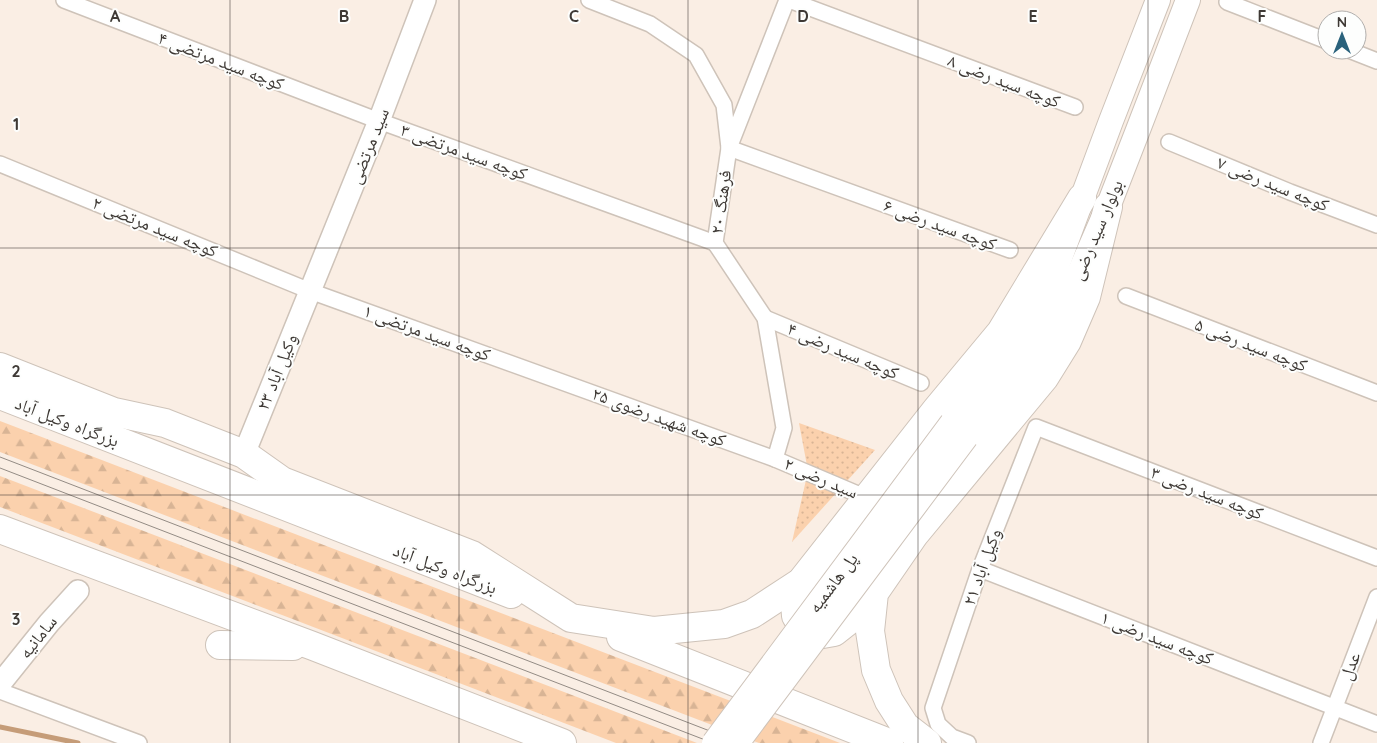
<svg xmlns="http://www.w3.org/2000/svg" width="1377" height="743" viewBox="0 0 1377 743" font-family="Quicksand,'Noto Naskh Arabic',sans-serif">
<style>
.forest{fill:url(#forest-firs)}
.park{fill:url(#park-dots)}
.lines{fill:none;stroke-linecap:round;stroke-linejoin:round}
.stream{stroke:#c59c78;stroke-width:5}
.street-casing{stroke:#cec3b9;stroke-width:18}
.secondary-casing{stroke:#cec3b9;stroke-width:24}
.primary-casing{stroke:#cec3b9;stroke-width:26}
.highway-casing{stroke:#cec3b9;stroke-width:30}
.street{stroke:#fff;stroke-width:15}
.secondary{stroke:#fff;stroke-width:21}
.primary{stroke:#fff;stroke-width:24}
.highway{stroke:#fff;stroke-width:28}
.tram{stroke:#938b84;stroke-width:1}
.primary-bridge-casing{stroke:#cec3b9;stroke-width:26;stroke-linecap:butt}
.primary-bridge{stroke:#fff;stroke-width:24}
.grid{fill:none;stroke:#3e3935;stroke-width:1;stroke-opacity:0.55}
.labels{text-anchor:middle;stroke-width:4;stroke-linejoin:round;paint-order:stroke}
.street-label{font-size:18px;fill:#3e3935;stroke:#fdfefd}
.grid-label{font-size:16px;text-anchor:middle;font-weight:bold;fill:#3e3935;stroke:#fdfefd;stroke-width:4;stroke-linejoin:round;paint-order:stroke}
</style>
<defs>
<pattern id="forest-firs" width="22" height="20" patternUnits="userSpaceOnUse" patternTransform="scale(1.25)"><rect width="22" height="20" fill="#fbd1ad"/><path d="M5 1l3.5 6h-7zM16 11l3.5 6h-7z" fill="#d8b495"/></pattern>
<pattern id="park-dots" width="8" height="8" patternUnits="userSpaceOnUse" patternTransform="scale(1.25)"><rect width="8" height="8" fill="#fbd1ad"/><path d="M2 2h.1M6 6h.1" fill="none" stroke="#d8b495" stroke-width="1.8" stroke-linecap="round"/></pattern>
</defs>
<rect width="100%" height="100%" fill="#faeee4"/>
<g class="forest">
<polygon points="0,421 840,743 759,743 0,452"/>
<polygon points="0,476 697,743 616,743 0,507"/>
</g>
<polygon class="park" points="799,423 875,450 792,542 808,471"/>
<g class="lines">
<polyline class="stream" points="0,727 78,743"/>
<defs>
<g id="street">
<polyline points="64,0 379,121 715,243"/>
<polyline points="589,0 650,24 696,55 724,105 729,148 1010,250"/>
<polyline points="789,0 1075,107"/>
<polyline points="1227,2 1327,41"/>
<polyline points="1349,50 1377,61"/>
<polyline points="1169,142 1290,192 1377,225"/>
<polyline points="0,164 310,291 775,459 867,498"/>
<polyline points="1126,296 1377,393"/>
<polyline points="765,318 921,383"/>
<polyline points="775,459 784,428 765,318 715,243 729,148 787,0"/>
<polyline points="980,569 1377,724"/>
<polyline points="0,691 139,743"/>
<polyline points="968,743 952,737 938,724 933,708 980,569 1036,427 1377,558"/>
<polyline points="1321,743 1377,597"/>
</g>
<g id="secondary">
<polyline points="244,454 379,121 425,0"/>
<polyline points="0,684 49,623 78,591"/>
</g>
<g id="primary">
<polyline points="952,423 1012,351 1051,282 1111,121 1158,0"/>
<polyline points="966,437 1028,362 1070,294 1108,207 1138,130 1188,0"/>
</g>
<g id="highway">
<polyline points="0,367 114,412 165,423 244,454 282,481 472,555 571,618 654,631 724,624 752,614 801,582 937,409 1001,332 1082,198"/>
<polyline points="0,395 511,594"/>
<polyline points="0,529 313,646 562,743"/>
<polyline points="801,582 795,602 796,616 806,629 817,635 834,632 853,617 874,593"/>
<polyline points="621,637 889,743"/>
<polyline points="220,645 293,646"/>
<polyline points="927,743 905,726 889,701 876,670 870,631 874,593 914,535 1044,378 1067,341 1086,297 1108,207"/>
</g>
</defs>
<use href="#street" class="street-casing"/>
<use href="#secondary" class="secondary-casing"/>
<use href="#primary" class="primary-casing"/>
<use href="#highway" class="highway-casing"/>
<use href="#street" class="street"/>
<use href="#secondary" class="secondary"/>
<use href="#primary" class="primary"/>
<use href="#highway" class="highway"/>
<g class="tram">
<polyline points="0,457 741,743"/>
<polyline points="0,468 713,743"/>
</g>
<defs>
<g id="primary-bridge">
<polyline points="714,743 952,423"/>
<polyline points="737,743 966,437"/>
</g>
</defs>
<use href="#primary-bridge" class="primary-bridge-casing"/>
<use href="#primary-bridge" class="primary-bridge"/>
</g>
<path class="grid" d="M230,0V743M459,0V743M688,0V743M918,0V743M1148,0V743M0,248H1377M0,495H1377"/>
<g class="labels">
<g class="street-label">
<text transform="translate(221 61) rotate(21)" y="6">کوچه سید مرتضی ۴</text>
<text transform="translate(1004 81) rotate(21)" y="6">کوچه سید رضی ۸</text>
<text transform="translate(369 146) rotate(-68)" y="6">سید مرتضی</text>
<text transform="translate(464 152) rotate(20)" y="6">کوچه سید مرتضی ۳</text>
<text transform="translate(1273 184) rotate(22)" y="6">کوچه سید رضی ۷</text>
<text transform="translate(721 202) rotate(-82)" y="6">فرهنگ ۲۰</text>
<text transform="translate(940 225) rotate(20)" y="6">کوچه سید رضی ۶</text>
<text transform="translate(155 227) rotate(22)" y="6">کوچه سید مرتضی ۲</text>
<text transform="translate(1097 230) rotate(-67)" y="6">بولوار سید رضی</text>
<text transform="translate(427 333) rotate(20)" y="6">کوچه سید مرتضی ۱</text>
<text transform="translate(1251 345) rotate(21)" y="6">کوچه سید رضی ۵</text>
<text transform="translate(843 351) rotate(23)" y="6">کوچه سید رضی ۴</text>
<text transform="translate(277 372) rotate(-68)" y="6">۲۳ وکیل آباد</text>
<text transform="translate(659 417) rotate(20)" y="6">کوچه شهید رضوی ۲۵</text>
<text transform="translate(67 422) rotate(21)" y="6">بزرگراه وکیل آباد</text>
<text transform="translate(821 478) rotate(23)" y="6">سید رضی ۲</text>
<text transform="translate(1207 493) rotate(21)" y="6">کوچه سید رضی ۳</text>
<text transform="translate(982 567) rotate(-70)" y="6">۲۱ وکیل آباد</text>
<text transform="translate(445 569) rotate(21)" y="6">بزرگراه وکیل آباد</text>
<text transform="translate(833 583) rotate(-53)" y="6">پل هاشمیه</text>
<text transform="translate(38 637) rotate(-51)" y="6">سامانیه</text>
<text transform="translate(1157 638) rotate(21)" y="6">کوچه سید رضی ۱</text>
<text transform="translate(1350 666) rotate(-69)" y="6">عدل</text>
</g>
</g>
<g class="grid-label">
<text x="115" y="22">A</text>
<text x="344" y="22">B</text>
<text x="574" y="22">C</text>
<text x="803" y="22">D</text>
<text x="1033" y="22">E</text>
<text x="1262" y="22">F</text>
<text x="16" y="130">1</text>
<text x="16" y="377">2</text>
<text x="16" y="625">3</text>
</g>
<g transform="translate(1342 35)"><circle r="24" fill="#fdfefd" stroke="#b1afad"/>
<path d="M0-4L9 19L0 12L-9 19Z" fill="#2a627c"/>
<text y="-8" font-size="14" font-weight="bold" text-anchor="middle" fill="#3e3935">N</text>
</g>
</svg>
